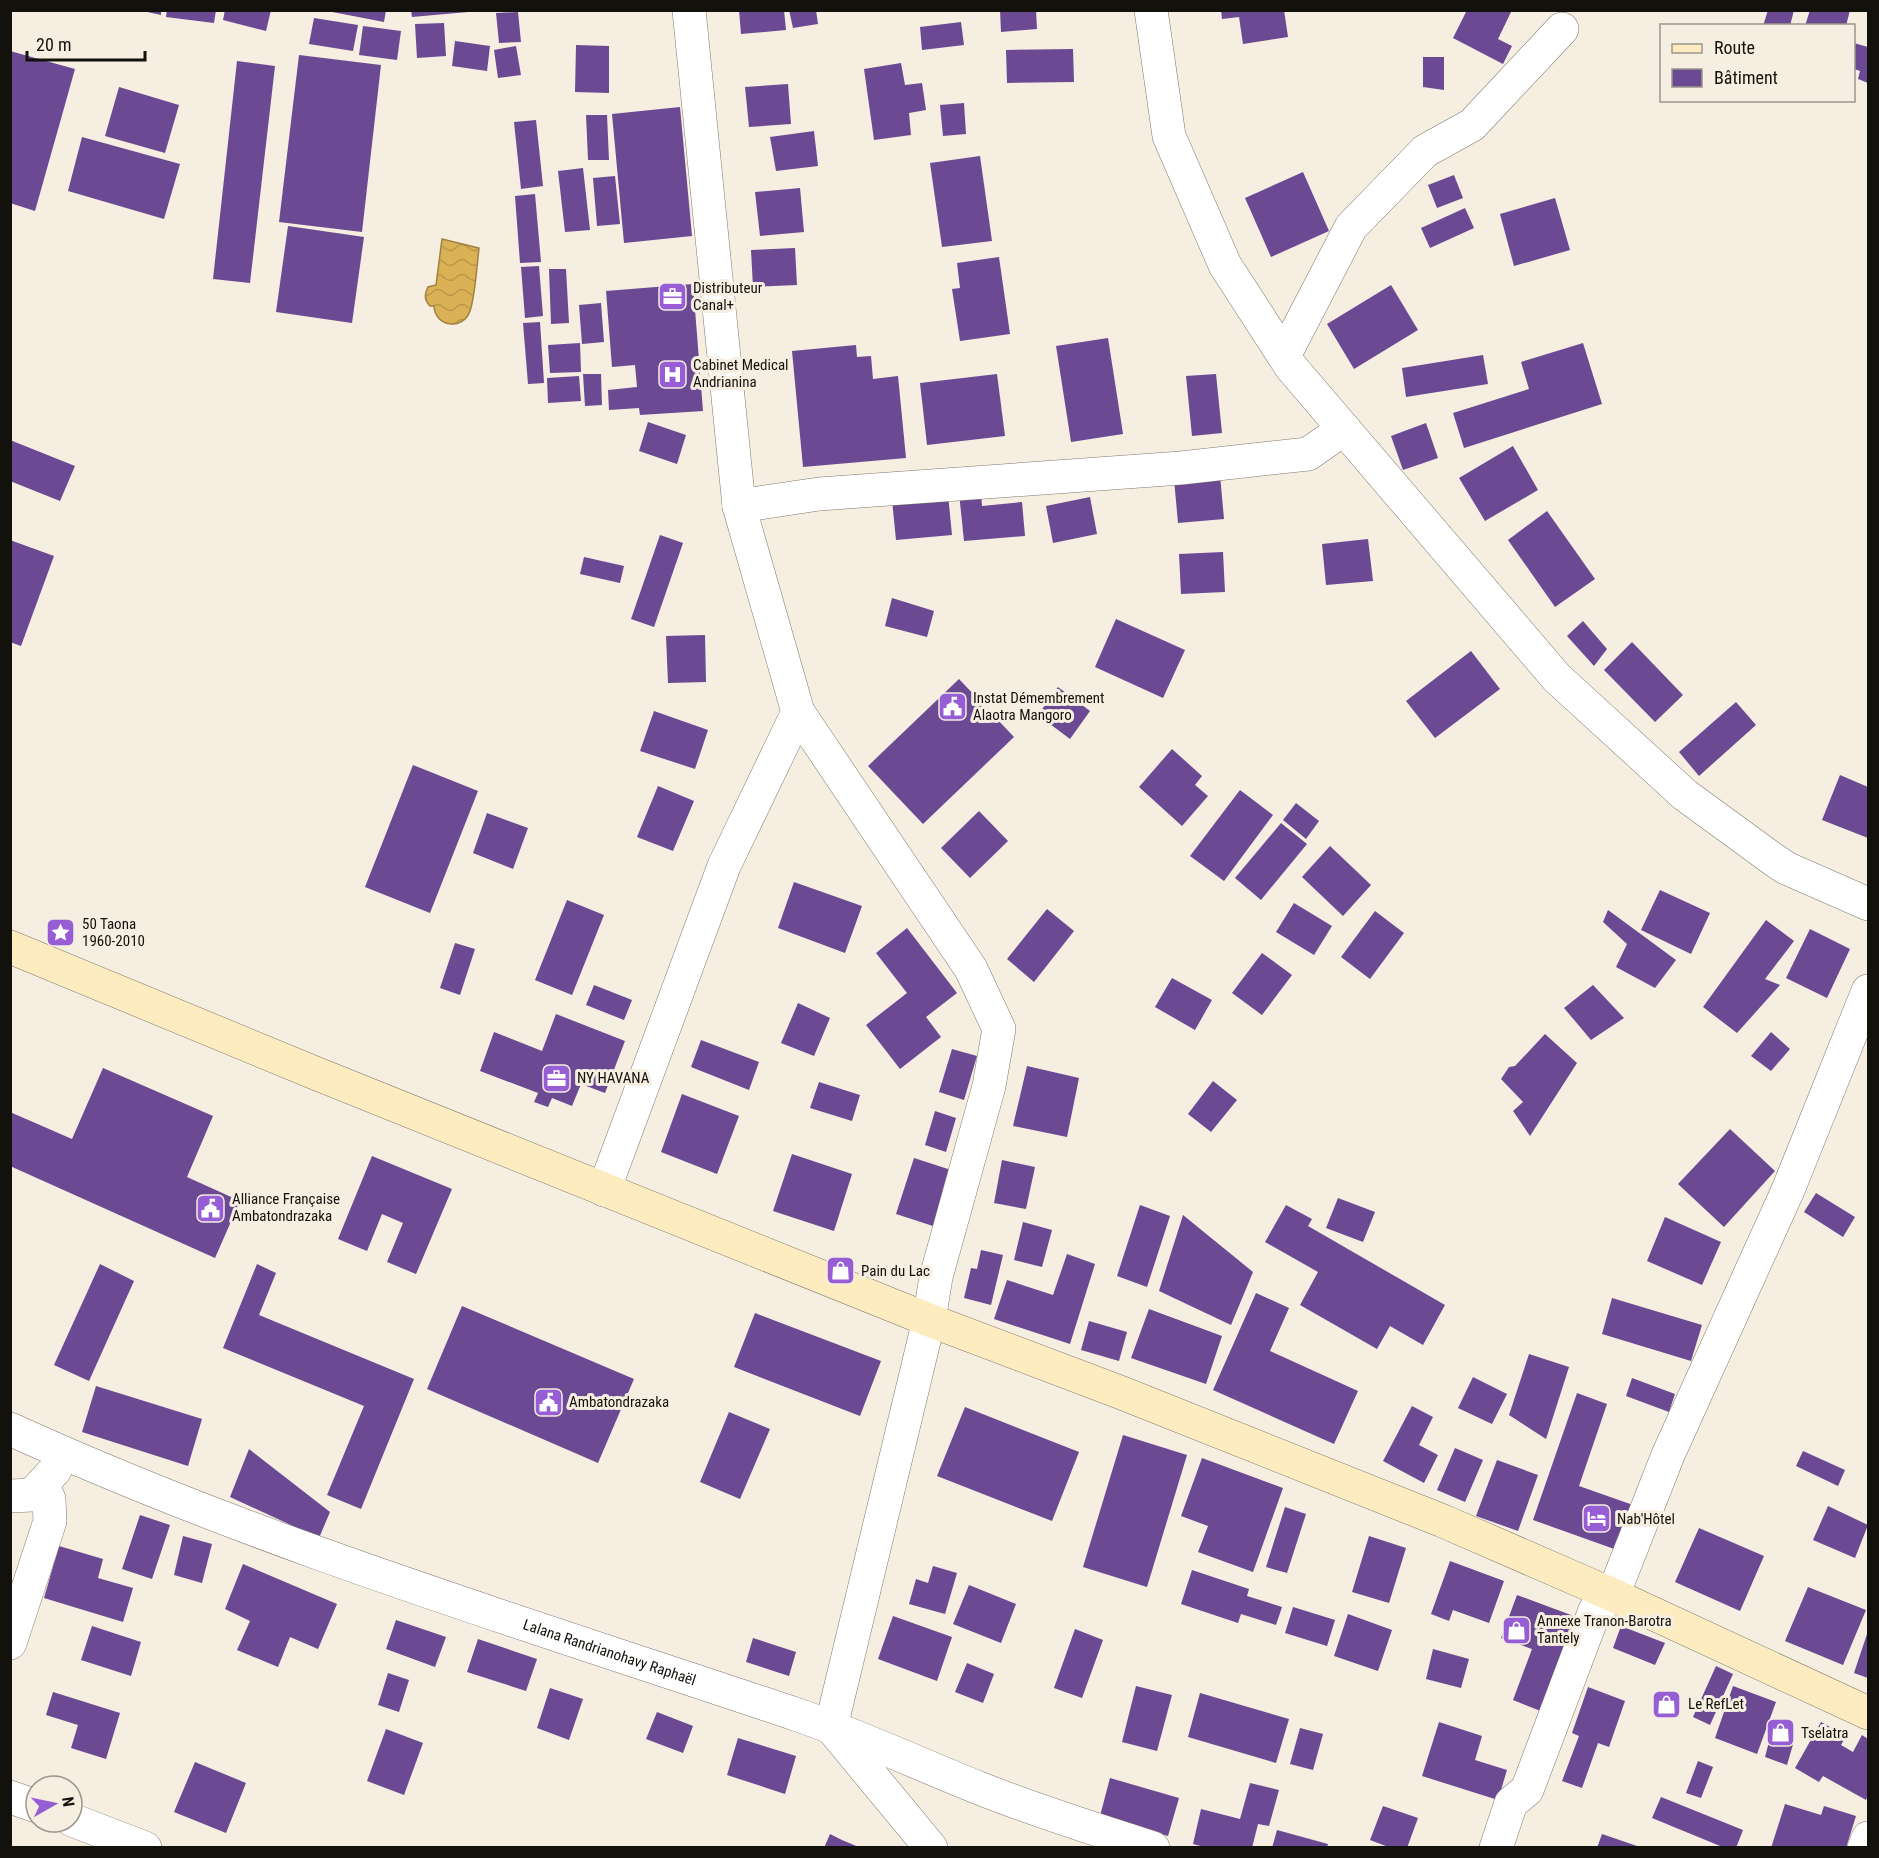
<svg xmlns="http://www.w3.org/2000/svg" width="1879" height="1858" viewBox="0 0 1879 1858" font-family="'Roboto Condensed',sans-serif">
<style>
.water{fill:url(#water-waves);stroke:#9f813f;stroke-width:1.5}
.building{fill:#6b4993}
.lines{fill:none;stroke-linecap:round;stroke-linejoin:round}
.minor-casing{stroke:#807a6f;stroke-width:34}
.secondary-casing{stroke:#807a6f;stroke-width:34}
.minor{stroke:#fff;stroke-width:33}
.secondary{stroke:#feecc1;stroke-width:33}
.labels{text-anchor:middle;stroke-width:6;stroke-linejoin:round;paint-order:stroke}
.poi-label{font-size:15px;fill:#13110c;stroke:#f5eee1;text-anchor:start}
.street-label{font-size:15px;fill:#13110c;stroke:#f5eee1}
</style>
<defs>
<pattern id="water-waves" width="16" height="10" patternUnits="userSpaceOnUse" patternTransform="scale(1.5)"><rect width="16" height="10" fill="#dbb155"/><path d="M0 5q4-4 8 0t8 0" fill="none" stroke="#bb9749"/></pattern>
</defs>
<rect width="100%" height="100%" fill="#f5eee1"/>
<path class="water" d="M442,239L479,248C477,265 475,297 470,311C463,331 435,327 434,306H430C424,300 424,294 428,287L436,285Z"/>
<g class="building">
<polygon points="138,10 161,10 161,15"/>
<polygon points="167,10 216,10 214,23 166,17"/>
<polygon points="225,10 271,10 266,31 223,20"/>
<polygon points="322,10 386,10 384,22"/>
<polygon points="411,10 468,10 468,12 412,17"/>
<polygon points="739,10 784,10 786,30 741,34"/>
<polygon points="789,10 816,10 818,24 793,28"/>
<polygon points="1000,10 1036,10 1037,29 1001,32"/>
<polygon points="1221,10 1284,10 1288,37 1243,44 1239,17 1222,19"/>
<polygon points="1467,10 1512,10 1498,39 1512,46 1503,64 1453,38"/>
<polygon points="1768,10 1794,10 1790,26 1763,26"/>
<polygon points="1810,10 1850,10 1846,26 1805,26"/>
<polygon points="518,12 521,42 499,43 496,13"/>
<polygon points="314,18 358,25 353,51 309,44"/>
<polygon points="961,22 964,45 922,50 920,27"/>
<polygon points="444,23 446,56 417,58 415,24"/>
<polygon points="363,26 401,31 397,60 359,55"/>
<polygon points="455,41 490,46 487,71 452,66"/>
<polygon points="1854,43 1868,47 1868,83 1858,79 1860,71 1854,69"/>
<polygon points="576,45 609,46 609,93 575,92"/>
<polygon points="516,46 521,75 498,78 494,50"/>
<polygon points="1073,49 1074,82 1007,83 1006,50"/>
<polygon points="10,51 75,69 35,211 10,203"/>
<polygon points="299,55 381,65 362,232 279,222"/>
<polygon points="1423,57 1444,57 1444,90 1423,87"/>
<polygon points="237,61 275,66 250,283 213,279"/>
<polygon points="901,63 905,85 922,83 926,110 909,113 911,135 874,140 864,69"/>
<polygon points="788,84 791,124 749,127 745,87"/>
<polygon points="119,87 179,105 165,153 105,136"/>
<polygon points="964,103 966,134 943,136 940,105"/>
<polygon points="680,107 692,236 624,243 612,114"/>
<polygon points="586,115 607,115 609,160 588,160"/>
<polygon points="536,120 543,186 521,189 514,122"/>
<polygon points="814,131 818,166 776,171 770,137"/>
<polygon points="82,137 180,164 164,219 68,191"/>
<polygon points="980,156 992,241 942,247 930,163"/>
<polygon points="583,168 590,230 565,232 558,171"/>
<polygon points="1303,172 1329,231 1271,257 1245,198"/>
<polygon points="1454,175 1463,198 1437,208 1428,185"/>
<polygon points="615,176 620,224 597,226 593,178"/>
<polygon points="800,188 804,232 760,236 755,192"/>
<polygon points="535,194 541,262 520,263 515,196"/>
<polygon points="1555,198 1570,250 1514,266 1500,214"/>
<polygon points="1465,208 1474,228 1430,248 1421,228"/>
<polygon points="288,226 364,237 352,323 276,312"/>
<polygon points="795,248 797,285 753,287 751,250"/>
<polygon points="999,257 1010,334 960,341 952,289 960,288 957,263"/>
<polygon points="539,266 543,316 525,318 521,267"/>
<polygon points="549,269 566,269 569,323 551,324"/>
<polygon points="693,284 703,411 640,415 639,408 609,410 608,390 637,387 635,365 612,367 606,291"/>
<polygon points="1391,285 1418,330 1354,369 1327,324"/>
<polygon points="601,303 604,342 582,344 579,305"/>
<polygon points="540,322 544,383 528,384 523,323"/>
<polygon points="1108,338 1123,434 1071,442 1056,346"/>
<polygon points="580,343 581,372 550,373 548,345"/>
<polygon points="1583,343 1602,404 1464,448 1453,413 1529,389 1521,362"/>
<polygon points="856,345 857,357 871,356 873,379 898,376 906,458 803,467 792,351"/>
<polygon points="1483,355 1488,384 1406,397 1402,368"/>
<polygon points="583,374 601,374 602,405 585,406"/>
<polygon points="997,374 1005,436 927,445 920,383"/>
<polygon points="1216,374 1222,433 1192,436 1186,376"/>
<polygon points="579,376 581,401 548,403 547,378"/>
<polygon points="648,422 686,435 677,464 639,451"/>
<polygon points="1426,423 1438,458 1403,470 1391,436"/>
<polygon points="10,440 75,466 60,501 10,481"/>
<polygon points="1513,446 1538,490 1485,521 1459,478"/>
<polygon points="1220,475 1224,519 1178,523 1174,479"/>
<polygon points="981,491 982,506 1022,502 1025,536 964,541 959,493"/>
<polygon points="948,494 952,535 896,540 892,500"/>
<polygon points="1090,497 1097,534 1053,543 1046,506"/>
<polygon points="1547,511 1595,579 1555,607 1508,540"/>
<polygon points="660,535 683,543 654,627 631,619"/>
<polygon points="1368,539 1373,581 1326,585 1322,544"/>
<polygon points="10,540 54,556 21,646 10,642"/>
<polygon points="1223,552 1225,592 1181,594 1179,554"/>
<polygon points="584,557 624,566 620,583 580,574"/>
<polygon points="892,598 934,611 927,637 885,626"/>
<polygon points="1116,619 1185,650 1163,698 1095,667"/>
<polygon points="1583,621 1607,649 1594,666 1567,636"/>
<polygon points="705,635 706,682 668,683 666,636"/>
<polygon points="1632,642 1683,695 1655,722 1604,670"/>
<polygon points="1471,651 1500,689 1435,738 1406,701"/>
<polygon points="959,679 1014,737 923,824 868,766"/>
<polygon points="1058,687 1090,711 1070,739 1038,715"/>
<polygon points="1736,702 1756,725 1699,776 1679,752"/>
<polygon points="654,711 708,730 695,769 640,751"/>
<polygon points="1172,749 1202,776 1195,785 1208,796 1182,826 1139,787"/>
<polygon points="413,765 478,791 430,913 365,887"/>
<polygon points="1840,775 1868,787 1868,838 1822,820"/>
<polygon points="658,786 694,801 673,851 637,837"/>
<polygon points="1240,790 1273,815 1224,881 1190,856"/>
<polygon points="1296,803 1319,821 1306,839 1283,820"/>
<polygon points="979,811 1008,841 970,878 941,848"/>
<polygon points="487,813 528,828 513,869 473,853"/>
<polygon points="1281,823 1307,844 1261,900 1235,878"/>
<polygon points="1330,846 1371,885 1343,916 1302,877"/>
<polygon points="794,882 862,906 845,953 778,928"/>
<polygon points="1660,890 1710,913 1691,954 1641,930"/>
<polygon points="567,900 604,915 572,995 535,980"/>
<polygon points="1294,903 1332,926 1314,955 1276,932"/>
<polygon points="1047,909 1074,931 1034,982 1007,959"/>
<polygon points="1608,910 1676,960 1655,988 1616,967 1627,944 1603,922"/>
<polygon points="1375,911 1404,933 1370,979 1341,957"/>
<polygon points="1766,920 1794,941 1765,979 1780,985 1737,1033 1703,1007"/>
<polygon points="907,928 957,993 926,1017 941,1037 900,1069 866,1025 907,993 876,953"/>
<polygon points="1810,929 1850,949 1827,998 1786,978"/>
<polygon points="455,943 475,949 460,995 440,988"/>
<polygon points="1262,953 1292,975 1262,1015 1232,993"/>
<polygon points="1172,978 1212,1000 1195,1030 1155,1007"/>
<polygon points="594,985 632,1000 624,1020 586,1005"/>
<polygon points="1593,985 1624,1018 1591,1040 1564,1008"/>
<polygon points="798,1003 830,1018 814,1056 781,1043"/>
<polygon points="556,1014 625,1041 605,1093 581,1084 572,1106 552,1098 548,1107 534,1102 538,1093 480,1071 494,1032 542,1051"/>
<polygon points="1771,1032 1790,1049 1771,1071 1751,1056"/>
<polygon points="1545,1034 1577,1063 1530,1136 1513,1111 1523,1102 1501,1079 1509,1067 1515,1066"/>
<polygon points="701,1040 759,1062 749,1090 691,1067"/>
<polygon points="952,1049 977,1056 964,1100 939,1092"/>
<polygon points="1027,1066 1079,1078 1067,1137 1013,1126"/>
<polygon points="103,1068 213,1116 187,1177 240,1201 215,1258 10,1166 10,1112 72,1139"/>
<polygon points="1213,1081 1237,1100 1211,1132 1188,1114"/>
<polygon points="819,1082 860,1095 852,1121 810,1108"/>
<polygon points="682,1094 739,1116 717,1174 661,1152"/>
<polygon points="935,1111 956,1118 946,1152 925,1145"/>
<polygon points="1730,1129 1775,1171 1724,1227 1678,1184"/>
<polygon points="792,1154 852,1174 834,1231 773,1211"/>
<polygon points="372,1156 452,1189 416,1274 387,1262 403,1223 382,1214 367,1251 338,1239"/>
<polygon points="914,1158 951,1170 933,1226 896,1214"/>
<polygon points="1002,1160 1035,1167 1026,1209 994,1203"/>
<polygon points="1816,1193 1855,1217 1843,1237 1804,1212"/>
<polygon points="1338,1198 1375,1212 1363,1242 1326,1228"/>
<polygon points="1140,1205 1170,1216 1147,1287 1117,1276"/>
<polygon points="1286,1205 1312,1219 1308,1226 1445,1305 1423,1345 1390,1326 1377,1349 1300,1305 1318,1272 1265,1242"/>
<polygon points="1183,1215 1253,1272 1231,1325 1159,1291"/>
<polygon points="1665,1217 1721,1242 1702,1285 1647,1261"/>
<polygon points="1023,1222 1052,1230 1042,1267 1014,1260"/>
<polygon points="981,1250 1003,1255 991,1305 964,1298 971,1268 977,1269"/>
<polygon points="1067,1254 1095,1264 1070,1344 994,1319 1007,1280 1053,1295"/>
<polygon points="100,1264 134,1281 89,1381 54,1365"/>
<polygon points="257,1264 276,1273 259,1315 414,1379 361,1509 327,1495 364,1406 223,1348"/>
<polygon points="1256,1293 1289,1308 1270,1351 1358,1391 1334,1444 1213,1390"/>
<polygon points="1612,1298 1702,1325 1691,1361 1602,1334"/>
<polygon points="462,1306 634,1379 598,1463 427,1389"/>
<polygon points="1149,1309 1222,1336 1206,1384 1131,1358"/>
<polygon points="755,1313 881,1361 860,1416 734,1367"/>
<polygon points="1089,1321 1127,1332 1119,1361 1081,1350"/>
<polygon points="1529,1354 1569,1367 1546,1439 1509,1415"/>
<polygon points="1473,1377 1507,1394 1492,1424 1458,1408"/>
<polygon points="1632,1378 1675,1394 1669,1412 1626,1396"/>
<polygon points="96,1386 202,1419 188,1466 82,1432"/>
<polygon points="1577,1393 1607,1404 1579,1486 1633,1505 1617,1550 1533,1520"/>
<polygon points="1412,1406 1433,1417 1419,1445 1438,1455 1424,1483 1383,1461"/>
<polygon points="965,1407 1079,1452 1052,1521 937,1476"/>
<polygon points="729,1412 770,1429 740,1499 700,1482"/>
<polygon points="1123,1435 1187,1455 1147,1587 1083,1567"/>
<polygon points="1455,1448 1483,1460 1465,1502 1437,1490"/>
<polygon points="249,1449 330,1512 319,1538 230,1497"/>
<polygon points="1803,1451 1845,1470 1838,1486 1796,1466"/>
<polygon points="1202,1458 1283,1488 1253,1572 1198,1552 1208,1526 1181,1516"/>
<polygon points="1497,1460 1538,1475 1518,1531 1476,1516"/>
<polygon points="1828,1506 1868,1525 1855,1558 1813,1540"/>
<polygon points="1285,1507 1306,1514 1287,1573 1266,1567"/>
<polygon points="140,1515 170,1525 152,1579 122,1569"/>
<polygon points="1699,1528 1764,1556 1740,1611 1675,1582"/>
<polygon points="183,1536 212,1544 202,1583 174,1575"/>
<polygon points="1369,1536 1406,1548 1389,1603 1352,1592"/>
<polygon points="59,1546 103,1559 98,1578 133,1588 123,1622 44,1598"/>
<polygon points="1450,1561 1504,1581 1489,1623 1453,1610 1449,1621 1431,1614"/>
<polygon points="243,1564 337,1604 318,1649 290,1637 278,1667 237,1650 250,1621 225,1609"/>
<polygon points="933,1566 957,1573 945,1614 909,1604 916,1579 928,1583"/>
<polygon points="1192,1570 1249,1589 1247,1596 1282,1607 1276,1625 1241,1614 1238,1623 1181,1604"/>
<polygon points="969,1585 1016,1604 1001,1643 953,1624"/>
<polygon points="1808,1587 1866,1610 1843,1665 1785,1641"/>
<polygon points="1517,1595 1579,1618 1543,1712 1513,1700 1532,1649 1501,1638"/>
<polygon points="1293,1607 1335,1620 1327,1646 1285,1633"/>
<polygon points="1348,1614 1392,1630 1378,1671 1334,1656"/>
<polygon points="893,1616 952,1637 937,1681 878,1659"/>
<polygon points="396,1620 446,1637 435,1667 386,1649"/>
<polygon points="92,1626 141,1642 131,1676 81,1660"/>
<polygon points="1621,1626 1665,1643 1655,1665 1613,1648"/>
<polygon points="1075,1629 1103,1640 1082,1698 1054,1688"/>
<polygon points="1868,1631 1868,1678 1854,1673"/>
<polygon points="753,1638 796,1652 789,1676 746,1662"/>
<polygon points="478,1639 537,1659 526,1691 467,1672"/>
<polygon points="1433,1649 1469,1659 1461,1688 1426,1679"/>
<polygon points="967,1663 994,1674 983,1703 955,1692"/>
<polygon points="1716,1666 1733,1674 1710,1725 1693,1717"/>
<polygon points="388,1673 409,1680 399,1712 378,1705"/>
<polygon points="1136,1686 1172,1695 1157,1751 1122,1742"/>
<polygon points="1733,1686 1776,1702 1757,1754 1715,1738"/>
<polygon points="1588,1687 1625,1701 1609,1747 1598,1743 1582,1788 1562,1781 1579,1736 1572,1733"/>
<polygon points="550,1688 583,1699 569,1740 537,1728"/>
<polygon points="53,1692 120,1713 106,1759 71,1748 78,1725 46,1715"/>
<polygon points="1200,1693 1289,1719 1276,1763 1188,1737"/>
<polygon points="657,1712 693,1726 683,1753 646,1739"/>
<polygon points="1439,1722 1482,1736 1475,1760 1507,1770 1498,1800 1422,1776"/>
<polygon points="1821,1722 1846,1736 1841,1745 1853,1752 1862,1735 1868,1739 1868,1795 1866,1800 1823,1776 1819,1782 1795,1768"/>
<polygon points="1300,1728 1323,1734 1313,1770 1290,1764"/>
<polygon points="386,1729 423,1743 404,1795 367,1781"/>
<polygon points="1771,1734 1794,1741 1787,1765 1765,1757"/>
<polygon points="738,1738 796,1756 785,1794 727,1775"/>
<polygon points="1698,1761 1713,1767 1701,1798 1686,1793"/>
<polygon points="195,1762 246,1783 226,1833 174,1812"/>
<polygon points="1110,1778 1179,1798 1168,1836 1100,1816"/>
<polygon points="1250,1783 1279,1790 1269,1826 1258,1824 1252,1848 1208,1848 1193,1844 1201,1809 1240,1819"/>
<polygon points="1661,1797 1743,1830 1736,1848 1725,1848 1652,1818"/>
<polygon points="1785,1804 1821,1815 1824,1806 1856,1816 1846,1848 1771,1848"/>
<polygon points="1383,1806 1418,1818 1407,1848 1391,1848 1370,1840"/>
<polygon points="1277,1830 1328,1844 1327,1848 1272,1848"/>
<polygon points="830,1834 842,1840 861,1848 824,1848"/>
<polygon points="1602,1834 1640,1847 1640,1848 1597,1848"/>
</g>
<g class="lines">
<defs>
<g id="minor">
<polyline points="1151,10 1169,136 1225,265 1291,367 1557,678 1685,795 1774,860 1786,868 1868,904"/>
<polyline points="1284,356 1351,227 1425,151 1472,125 1562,29"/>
<polyline points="739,506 819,494 1181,468 1308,454 1344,429"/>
<polyline points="798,712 971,969 999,1029 989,1086 936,1277 929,1320 831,1727 931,1848"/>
<polyline points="604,1190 724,866 798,712 739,506 689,10"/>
<path id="s1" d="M10,1429C264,1545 534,1626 798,1715C859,1736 919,1764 979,1788C1036,1811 1095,1829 1153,1848"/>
<polyline points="10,1496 32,1495 55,1470"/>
<polyline points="10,1643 50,1521 49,1499 42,1484"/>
<polyline points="10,1797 36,1806"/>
<polyline points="72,1820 145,1848"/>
<polyline points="1496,1848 1511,1803 1527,1790 1595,1610 1613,1595 1668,1455 1788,1190 1868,991"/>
<polyline points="1864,1848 1868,1838"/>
</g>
<polyline id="secondary" points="10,947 315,1073 929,1320 1122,1393 1443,1521 1613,1595 1868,1713"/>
</defs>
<use href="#minor" class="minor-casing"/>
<use href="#secondary" class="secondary-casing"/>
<use href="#minor" class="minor"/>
<use href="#secondary" class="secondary"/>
</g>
<defs>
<symbol id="office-square" viewBox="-11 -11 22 22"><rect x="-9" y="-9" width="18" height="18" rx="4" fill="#965dd5" stroke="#f5eee1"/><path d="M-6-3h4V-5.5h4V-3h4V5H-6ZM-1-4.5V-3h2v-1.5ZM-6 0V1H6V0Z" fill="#fff"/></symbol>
<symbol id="hospital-square" viewBox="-11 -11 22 22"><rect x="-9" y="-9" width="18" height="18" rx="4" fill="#965dd5" stroke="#f5eee1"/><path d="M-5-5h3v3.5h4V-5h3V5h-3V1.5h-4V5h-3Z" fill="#fff"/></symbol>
<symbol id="civic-square" viewBox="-11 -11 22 22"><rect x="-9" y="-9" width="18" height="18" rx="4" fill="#965dd5" stroke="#f5eee1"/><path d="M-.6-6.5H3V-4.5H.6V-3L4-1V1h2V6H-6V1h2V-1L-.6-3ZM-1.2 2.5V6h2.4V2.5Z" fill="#fff"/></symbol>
<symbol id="sight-square" viewBox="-11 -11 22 22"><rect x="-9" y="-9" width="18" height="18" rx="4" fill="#965dd5" stroke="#f5eee1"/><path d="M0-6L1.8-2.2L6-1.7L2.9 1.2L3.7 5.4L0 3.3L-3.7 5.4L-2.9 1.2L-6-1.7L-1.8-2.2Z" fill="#fff"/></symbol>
<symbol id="shop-square" viewBox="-11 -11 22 22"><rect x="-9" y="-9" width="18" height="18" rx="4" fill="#965dd5" stroke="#f5eee1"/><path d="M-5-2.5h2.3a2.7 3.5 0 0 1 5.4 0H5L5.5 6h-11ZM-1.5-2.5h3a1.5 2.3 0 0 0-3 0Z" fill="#fff"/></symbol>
<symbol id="hotel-square" viewBox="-11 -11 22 22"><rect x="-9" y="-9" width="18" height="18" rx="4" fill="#965dd5" stroke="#f5eee1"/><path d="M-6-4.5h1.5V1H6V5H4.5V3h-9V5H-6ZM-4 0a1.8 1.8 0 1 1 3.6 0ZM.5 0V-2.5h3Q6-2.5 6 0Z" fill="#fff"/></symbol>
</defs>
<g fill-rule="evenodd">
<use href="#office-square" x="656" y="280" width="33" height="33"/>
<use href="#hospital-square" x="656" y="358" width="33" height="33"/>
<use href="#civic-square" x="936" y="690" width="33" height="33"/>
<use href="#sight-square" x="44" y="916" width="33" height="33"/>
<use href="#office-square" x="540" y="1062" width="33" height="33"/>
<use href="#civic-square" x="194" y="1192" width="33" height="33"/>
<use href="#shop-square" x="824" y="1254" width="33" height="33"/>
<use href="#civic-square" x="532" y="1386" width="33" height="33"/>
<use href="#hotel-square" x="1580" y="1502" width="33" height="33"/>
<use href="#shop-square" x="1500" y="1614" width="33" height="33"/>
<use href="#shop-square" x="1650" y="1688" width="33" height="33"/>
<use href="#shop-square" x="1764" y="1716" width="33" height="33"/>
</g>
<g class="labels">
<g class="poi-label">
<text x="693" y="293">Distributeur<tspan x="693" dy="17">Canal+</tspan></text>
<text x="693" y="370">Cabinet Medical<tspan x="693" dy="17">Andrianina</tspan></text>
<text x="973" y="703">Instat Démembrement<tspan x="973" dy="17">Alaotra Mangoro</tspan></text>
<text x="82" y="929">50 Taona<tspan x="82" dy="17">1960-2010</tspan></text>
<text x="577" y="1083">NY HAVANA</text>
<text x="232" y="1204">Alliance Française<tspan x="232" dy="17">Ambatondrazaka</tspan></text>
<text x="861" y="1276">Pain du Lac</text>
<text x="569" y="1407">Ambatondrazaka</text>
<text x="1617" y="1524">Nab'Hôtel</text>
<text x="1537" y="1626">Annexe Tranon-Barotra<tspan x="1537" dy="17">Tantely</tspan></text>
<text x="1688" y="1709">Le RefLet</text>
<text x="1801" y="1738">Tselatra</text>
</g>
<g class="street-label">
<text dy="5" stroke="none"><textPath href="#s1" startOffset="640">Lalana Randrianohavy Raphaël</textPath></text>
</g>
</g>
<rect width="1879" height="1858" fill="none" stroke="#13110c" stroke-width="24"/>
<rect x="1660" y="24" width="195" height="78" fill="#f5eee1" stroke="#9b968c" stroke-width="1.5"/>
<rect x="1672" y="44" width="30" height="9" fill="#feecc1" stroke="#9b968c" stroke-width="1.5"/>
<text x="1714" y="54" font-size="18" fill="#13110c">Route</text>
<rect x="1672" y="69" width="30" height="18" fill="#6b4993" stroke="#9b968c" stroke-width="1.5"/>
<text x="1714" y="84" font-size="18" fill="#13110c">Bâtiment</text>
<g transform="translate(54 1804) rotate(81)"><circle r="28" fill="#f5eee1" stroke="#9b968c" stroke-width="1.5"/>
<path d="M0-4.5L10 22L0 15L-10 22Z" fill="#965dd5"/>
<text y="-9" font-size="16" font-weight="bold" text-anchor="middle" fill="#13110c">N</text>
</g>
<path d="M27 51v9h118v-9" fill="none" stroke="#13110c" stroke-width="3"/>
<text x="36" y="51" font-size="18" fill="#13110c" stroke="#f5eee1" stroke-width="4.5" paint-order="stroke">20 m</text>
</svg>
